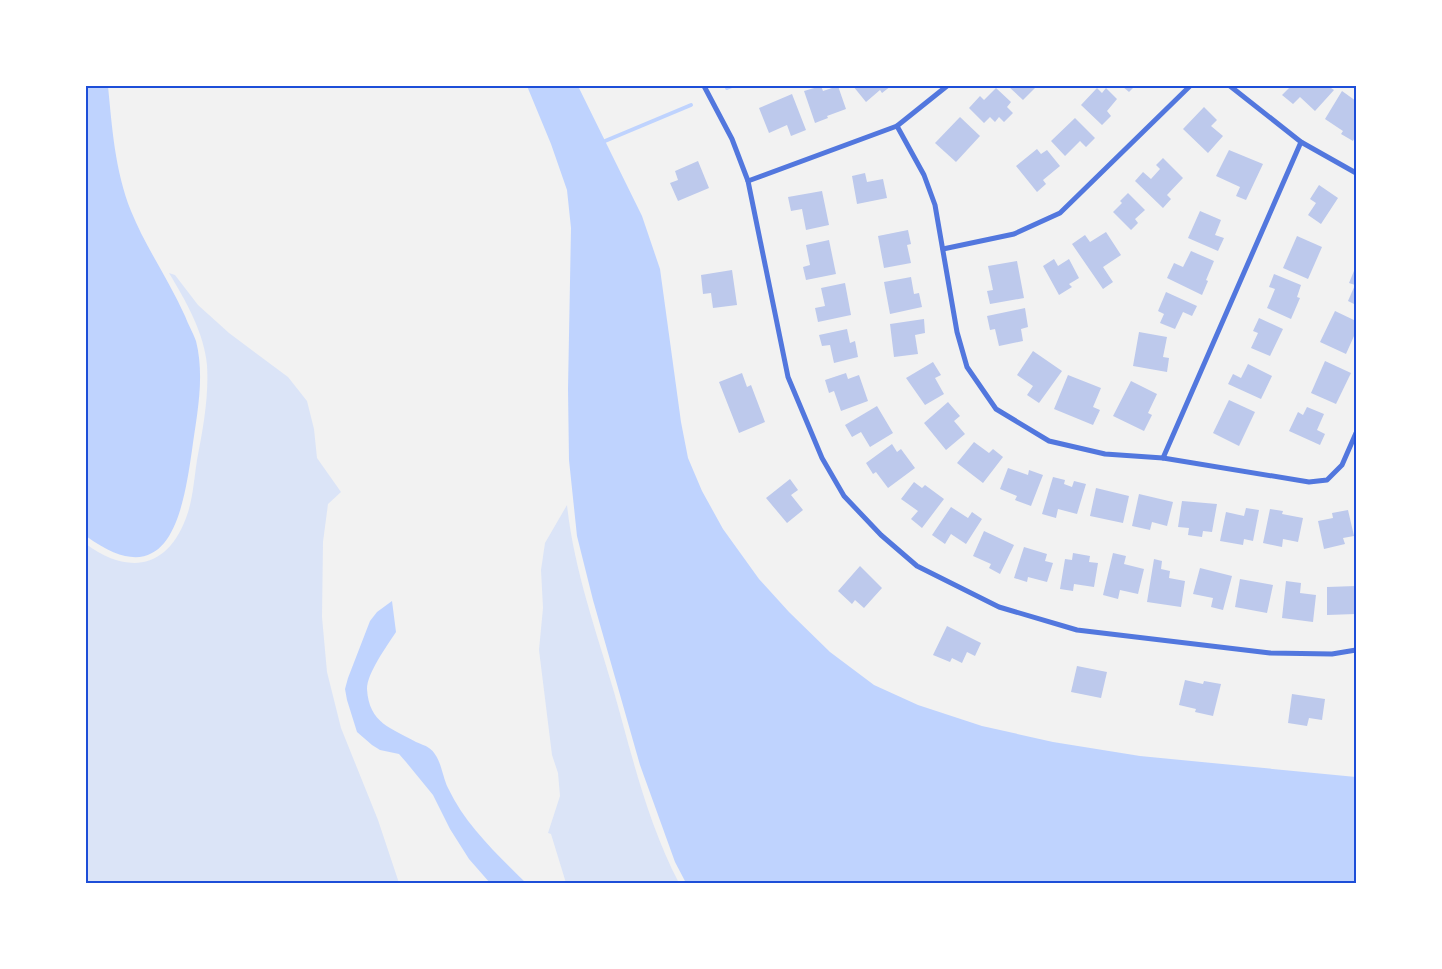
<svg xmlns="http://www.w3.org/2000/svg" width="1442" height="969" viewBox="0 0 1442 969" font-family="Barlow,sans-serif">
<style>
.green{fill:#dbe4f7}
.water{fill:#bfd3fe}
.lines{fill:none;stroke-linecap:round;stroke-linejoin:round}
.stream{stroke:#bfd3fe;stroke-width:4}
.building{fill:#bdc9ec}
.minor{stroke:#5277de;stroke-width:5}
.neatline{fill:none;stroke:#1d4ed8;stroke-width:2}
</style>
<rect width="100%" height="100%" fill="#f2f2f2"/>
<g class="green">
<path d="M169,273L175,275L198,305L229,333L288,377L307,401L314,429L317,458L341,492L328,504L323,542L322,617L327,672L341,728L378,820L399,883H86V544C128,575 167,569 186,518C193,500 194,479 197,460C203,429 209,397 207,365C204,333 186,301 169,273Z"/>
<path d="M567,505C574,570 596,630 614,692C632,756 648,824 679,883H566L551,834L548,833L560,796L558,773L552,755L539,650L543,608L541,570L545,543Z"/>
</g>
<g class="water">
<path d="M86,86H108C112,127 115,171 131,211C146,248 169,280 185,316C188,324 193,333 196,341C205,377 197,414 192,450C183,513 169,597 86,536Z"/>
<polygon points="527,86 578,86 642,216 660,269 681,422 688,458 702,491 723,529 759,579 789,612 830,652 874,685 918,705 982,726 1053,742 1140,756 1356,777 1356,883 686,883 675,862 640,765 593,600 577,536 569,460 568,389 571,228 567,190 551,144"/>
<path d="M392,601L396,632C387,646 367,673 367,689C369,724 392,728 416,742C420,744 425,745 429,748C441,756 442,776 448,788C466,826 497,854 526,883H490L469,859L450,829L433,795L406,762L399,754L380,750L372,745L357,732L347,700L345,689L348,678L370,621L377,612Z"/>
</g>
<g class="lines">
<g class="stream">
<polyline points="727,88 732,86"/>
<polyline points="605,141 691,105"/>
</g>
</g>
<g class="building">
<polygon points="821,86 823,91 838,86 846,109 827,116 828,118 815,123 804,91"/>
<polygon points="853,86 891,86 882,93 880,90 866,102"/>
<polygon points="1008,86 1037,86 1023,100"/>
<polygon points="1122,86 1135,86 1129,92"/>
<polygon points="1291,86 1328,86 1334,90 1315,111 1300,97 1293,104 1282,95"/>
<polygon points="996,88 1011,102 1007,107 1013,113 1004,122 999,117 995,122 990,117 984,123 969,108 980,96 984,100"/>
<polygon points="1097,88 1102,93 1106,88 1117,99 1107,111 1111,116 1102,125 1081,105"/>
<polygon points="1342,91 1356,101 1356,135 1353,141 1341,134 1343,131 1325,119"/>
<polygon points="792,94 806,130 791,136 787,125 769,133 759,108"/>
<polygon points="1204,107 1217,120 1211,126 1223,136 1208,153 1183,129"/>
<polygon points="960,117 980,136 956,162 935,143"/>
<polygon points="1075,118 1095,138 1086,147 1080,141 1065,156 1051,141"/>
<polygon points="1037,149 1041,154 1047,150 1060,166 1043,180 1046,184 1037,192 1016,166"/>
<polygon points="1229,150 1263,164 1246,200 1236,196 1240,187 1216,176"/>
<polygon points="1163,158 1183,178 1167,195 1171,199 1163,208 1135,181 1143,172 1151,179 1160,169 1156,165"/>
<polygon points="698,161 709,188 678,201 670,183 678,180 675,171"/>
<polygon points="865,173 867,182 883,179 887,198 857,204 852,176"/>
<polygon points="1319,185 1338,198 1321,224 1308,215 1316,203 1310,199"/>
<polygon points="822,191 829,225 806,230 802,209 791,211 788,197"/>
<polygon points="1128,193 1145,210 1135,219 1138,223 1131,230 1113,212 1122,203 1120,201"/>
<polygon points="1200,211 1221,220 1215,235 1224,238 1218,251 1188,238"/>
<polygon points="908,230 911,244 907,245 911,263 884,268 878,236"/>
<polygon points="1106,232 1121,255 1103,267 1113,282 1103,289 1072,244 1085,235 1090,242"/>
<polygon points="1297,236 1322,247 1308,279 1283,268"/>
<polygon points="829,240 836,274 806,280 803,267 810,265 806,245"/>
<polygon points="1191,251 1214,261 1206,280 1208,281 1202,295 1167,278 1174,263 1183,267"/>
<polygon points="1054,259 1058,266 1069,259 1079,278 1069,284 1072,287 1059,295 1043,266"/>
<polygon points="1017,261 1024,298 990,304 987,291 993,290 988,266"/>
<polygon points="1356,266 1356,305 1348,301 1355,285 1349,283"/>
<polygon points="732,270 737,305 713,308 711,293 703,294 701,275"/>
<polygon points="1274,274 1301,285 1297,297 1300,298 1291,319 1267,308 1275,289 1269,287"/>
<polygon points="911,277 914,294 919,293 922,307 890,314 884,282"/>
<polygon points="845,283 851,315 818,322 815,308 825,306 821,288"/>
<polygon points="1166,292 1197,306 1192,316 1183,312 1175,329 1160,323 1164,314 1158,311"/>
<polygon points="1025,308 1028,327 1021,329 1023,341 999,346 995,329 990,330 987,316"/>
<polygon points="1335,311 1356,321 1356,337 1354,336 1346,354 1320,342"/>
<polygon points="1259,318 1283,329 1270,356 1251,348 1258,333 1253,331"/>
<polygon points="924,319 925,333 915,335 918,354 894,357 890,324"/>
<polygon points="847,329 850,343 855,341 858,357 834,363 830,345 822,346 819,335"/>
<polygon points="1139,332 1167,337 1163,357 1169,358 1167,372 1133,366"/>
<polygon points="1033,351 1062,371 1039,403 1027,395 1033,386 1017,375"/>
<polygon points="1325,361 1351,373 1336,404 1311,393"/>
<polygon points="933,362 941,375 935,378 944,394 925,405 906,378"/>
<polygon points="1248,364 1272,376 1261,399 1228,384 1233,374 1241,378"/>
<polygon points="742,373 747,387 751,385 765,422 739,433 719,382"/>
<polygon points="846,373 848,379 859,375 868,401 841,411 834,391 829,393 825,380"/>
<polygon points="1068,375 1101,388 1093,407 1100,410 1093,425 1054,409"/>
<polygon points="1131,381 1157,394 1148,413 1152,415 1144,431 1113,416"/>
<polygon points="1229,400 1255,412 1239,446 1213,433"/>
<polygon points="948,402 960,416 954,421 965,434 946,450 924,423"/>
<polygon points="877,406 893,433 870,447 861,432 852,437 845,425"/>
<polygon points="1307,407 1324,414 1317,430 1325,434 1320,445 1289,431 1298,412 1303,415"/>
<polygon points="974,442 989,453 993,449 1003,457 983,483 957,463"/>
<polygon points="892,444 897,452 901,449 915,468 888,488 876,472 873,474 866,463"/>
<polygon points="1008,468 1028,475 1029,470 1043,475 1031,506 1015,500 1017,496 1000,489"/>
<polygon points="1053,477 1065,480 1064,484 1072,487 1074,481 1086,484 1077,514 1058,509 1056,518 1042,514"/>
<polygon points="790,479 798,490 791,495 803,510 787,523 766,498"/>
<polygon points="914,482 922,488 925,485 944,499 922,528 911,519 918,511 901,499"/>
<polygon points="1096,488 1129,496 1123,523 1090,516"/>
<polygon points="1139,494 1173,502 1167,526 1152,522 1150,530 1132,526"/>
<polygon points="1182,501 1217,504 1212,532 1203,531 1202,537 1188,535 1189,528 1178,527"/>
<polygon points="951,507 968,518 972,512 982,519 966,544 951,534 945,544 932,535"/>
<polygon points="1246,508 1259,510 1253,541 1244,539 1243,545 1220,541 1226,512 1244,516"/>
<polygon points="1270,509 1283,511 1282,514 1303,518 1298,542 1283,539 1282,547 1263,543"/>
<polygon points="1348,510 1354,536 1343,538 1345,544 1324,549 1318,521 1333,518 1332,513"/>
<polygon points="984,531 1014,545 1000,574 989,568 991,564 973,556"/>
<polygon points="1024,547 1047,554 1045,561 1053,563 1047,582 1028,577 1027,582 1014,578"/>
<polygon points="1073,553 1090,556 1089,562 1098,563 1094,587 1074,584 1073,591 1060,589 1065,559 1072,560"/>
<polygon points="1113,553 1126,556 1124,564 1144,569 1138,594 1120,590 1118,599 1103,595"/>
<polygon points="1154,559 1162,561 1161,569 1170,571 1169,578 1185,581 1181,607 1147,602"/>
<polygon points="860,566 882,588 864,608 855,600 852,604 838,591"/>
<polygon points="1200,568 1232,576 1223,610 1211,607 1213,598 1193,594"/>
<polygon points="1240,579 1273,585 1267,613 1235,607"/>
<polygon points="1286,581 1301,583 1300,593 1316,595 1313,622 1282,618"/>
<polygon points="1356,586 1356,614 1327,615 1327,587"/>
<polygon points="947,626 981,643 975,656 967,652 962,663 952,658 950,662 933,655"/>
<polygon points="1077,666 1107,672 1101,698 1071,692"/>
<polygon points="1185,680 1203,684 1204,681 1221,684 1213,716 1195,712 1196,709 1179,705"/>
<polygon points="1292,694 1325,699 1322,720 1309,718 1307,726 1288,723"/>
</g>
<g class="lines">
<g class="minor">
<polyline points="704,86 732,139 748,181 788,377 822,458 844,496 881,535 917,566 999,607 1077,630 1270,653 1332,654 1356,650"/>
<polyline points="1230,86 1301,142 1356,173"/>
<polyline points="897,126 924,175 935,205 957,332 967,367 996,409 1049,441 1105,454 1163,458 1309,482 1327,480 1342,465 1356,433"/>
<polyline points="748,181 897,126 947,86"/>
<polyline points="943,249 1014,234 1060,213 1190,86"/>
<polyline points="1163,458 1301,142"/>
</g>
</g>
<rect width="1442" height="969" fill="none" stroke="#ffffff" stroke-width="174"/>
<rect x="87" y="87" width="1268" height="795" class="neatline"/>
</svg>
